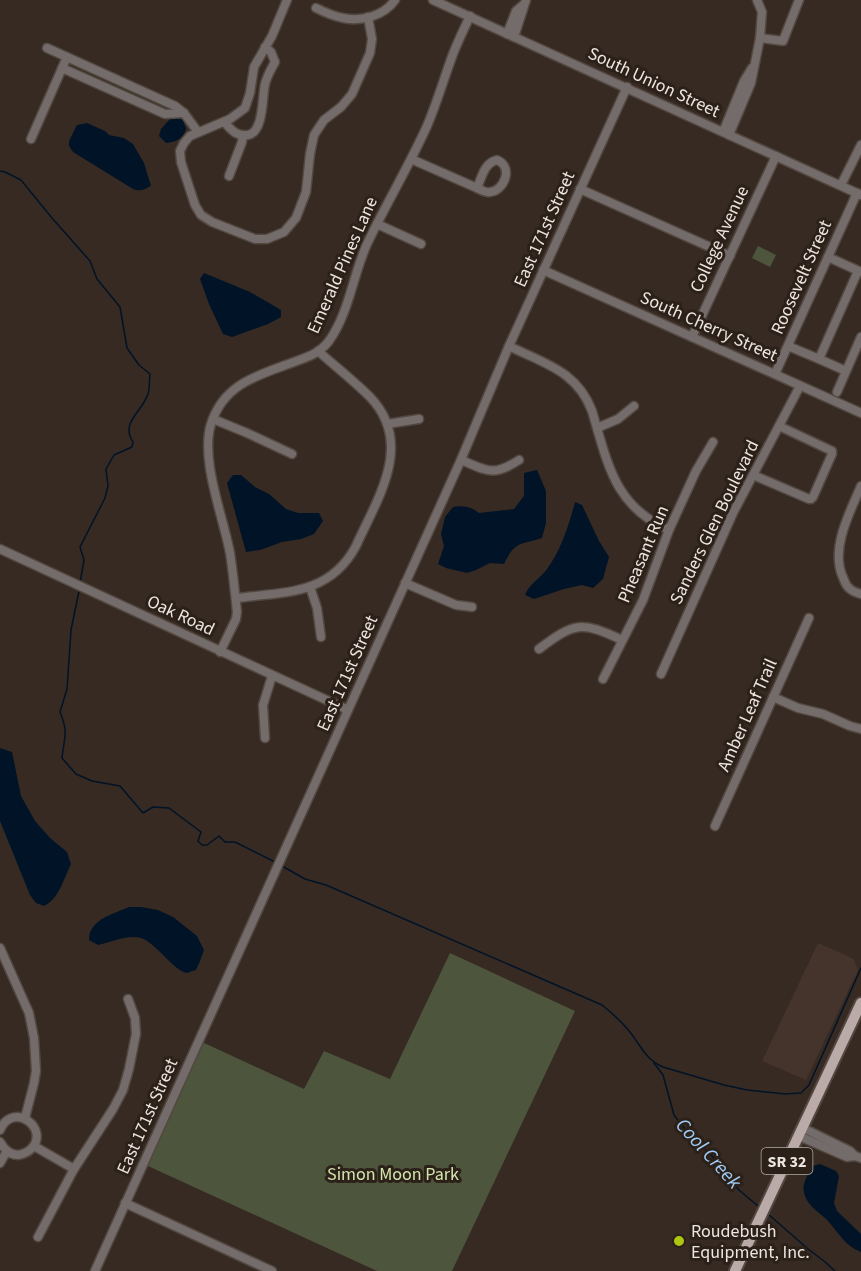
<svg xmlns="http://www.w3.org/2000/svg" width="861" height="1271" viewBox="0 0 861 1271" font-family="'Source Sans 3',sans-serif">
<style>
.commercial{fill:#45342b}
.green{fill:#4d553d}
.water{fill:#011326}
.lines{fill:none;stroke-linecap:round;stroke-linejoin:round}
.stream{stroke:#011326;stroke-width:1.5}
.minor-casing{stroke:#534840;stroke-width:11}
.major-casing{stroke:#534840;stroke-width:14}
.minor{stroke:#746c6b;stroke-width:8}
.major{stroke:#bbaba8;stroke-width:10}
.poi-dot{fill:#adc610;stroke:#2c2118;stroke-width:2}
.labels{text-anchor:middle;stroke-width:6;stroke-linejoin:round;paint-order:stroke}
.shield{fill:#2c2118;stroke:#b3aaa4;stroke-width:1.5}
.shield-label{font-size:16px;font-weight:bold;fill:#ede5e0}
.street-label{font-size:18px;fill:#ede5e0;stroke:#2c2118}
.park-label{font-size:18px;fill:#d3e5ad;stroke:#2c2118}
.poi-label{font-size:18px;fill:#ede5e0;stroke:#2c2118;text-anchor:start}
.water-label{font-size:20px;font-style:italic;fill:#a0ccf7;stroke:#2c2118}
</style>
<rect width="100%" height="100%" fill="#362a22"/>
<polygon class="commercial" points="818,943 854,959 858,970 806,1080 762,1061"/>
<g class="green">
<polygon points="758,246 776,255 770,267 752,258"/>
<polygon points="450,953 575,1011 452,1271 377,1271 148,1166 149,1160 202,1042 304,1089 324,1051 390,1079"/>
</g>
<g class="water">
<path d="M171,118H178L183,120L186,129C183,139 176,142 166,143L159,136L161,129Z"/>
<path d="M87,123L105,131L109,135L124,138L133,144L144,163L151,186C145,189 141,192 133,189L73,152L69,146V141L77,125Z"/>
<polygon points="204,273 250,292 281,310 281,317 268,324 232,337 223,334 209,304 200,279"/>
<path d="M537,470L546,491V523L542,538C520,545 515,541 504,564L490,563L476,570L467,573L446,568L438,564L444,546L441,534L445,517L453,507C464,505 471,507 479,513L514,509L524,496V473Z"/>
<polygon points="233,475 241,475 255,487 269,494 286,509 298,513 319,513 323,521 314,534 301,539 282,542 260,550 246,552 227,483"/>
<path d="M575,502L582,505L599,541L609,557L603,579L593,588L582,585L564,589L534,599L525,595C529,584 541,578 547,569C561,550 569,525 575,502Z"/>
<path d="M0,748L12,752L21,796L35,821L50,838L67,852L71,864C64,878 59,899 44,906L36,903L30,895L0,821Z"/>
<path d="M129,907H141L158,910L173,917L197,936L204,950L200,961L196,970C194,970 188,973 187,973C175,972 155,942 141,938C128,934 111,942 98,945L89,940C89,919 114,914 129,907Z"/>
<path d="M820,1164L836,1171L839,1176L834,1203L837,1211L861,1234V1252C845,1246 838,1232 827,1220C819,1212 806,1205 804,1192C802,1183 808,1174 813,1166Z"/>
</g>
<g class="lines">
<g class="stream">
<path d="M0,171L5,172L21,180L52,218L90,261L97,279L120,307L127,348L139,365L150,374C149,381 150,388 148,394C142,412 120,423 133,442L132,447L114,455L106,469L108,486L105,498L80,547L84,560L80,583"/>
<path d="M79,591L71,630L67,689L60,712C69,734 64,737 62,758L76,774L92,781L120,786L143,813L153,807L169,808L201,832L198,841L202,845H207L219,836L225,842H235L275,862"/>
<path d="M282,866L305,879L326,885L602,1005C612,1013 622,1022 630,1032C641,1046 646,1060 663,1067L724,1085L747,1090L785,1094L801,1093L809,1085L861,968"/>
<polyline points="654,1063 663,1075 674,1115 685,1129 712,1156 739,1190 759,1207"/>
<polyline points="768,1214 808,1249 824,1261 835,1271"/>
</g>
<defs>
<g id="minor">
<polyline points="287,0 272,36 254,67 250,93 245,108 230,119 190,136 184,143 180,151 181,162 195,205 201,215 212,222 255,239 267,239 284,232 296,218 306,192 310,154 314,135 324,120 341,107 352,94 370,53 372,39 368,17"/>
<polyline points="433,0 861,195"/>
<path d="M316,8C324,12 333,16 343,18C361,22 384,16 395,0"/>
<polyline points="507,34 516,11 523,5"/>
<polyline points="514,37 526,0"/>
<polyline points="760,38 783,41 799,0"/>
<polyline points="47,48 175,106 184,113 198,132"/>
<polyline points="62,68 165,114 184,113"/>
<path d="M224,122C231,129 236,137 248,135C264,132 262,97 265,84C267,76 271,69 275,62L271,52L265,47"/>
<polyline points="723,132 744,81 752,68"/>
<polyline points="729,135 751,83 760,38 762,12 757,0"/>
<polyline points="31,139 67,57"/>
<polyline points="411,159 477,188"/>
<path d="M497,160C514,167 504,191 490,192C486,193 481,190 477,188C482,177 484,163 497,160Z"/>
<polyline points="229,176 242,142 243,135"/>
<polyline points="841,185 861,145"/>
<polyline points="580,189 730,256"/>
<polyline points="377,224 421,244"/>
<polyline points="828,257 861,272"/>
<polyline points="543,270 861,413"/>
<polyline points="692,337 776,156"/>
<path d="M509,346C545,364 577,371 592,411C608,464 614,506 669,530"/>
<polyline points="788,346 819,359 858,271"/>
<polyline points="819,359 846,371"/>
<polyline points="775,374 857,193"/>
<polyline points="837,392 861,337"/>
<polyline points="213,419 247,433 292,454"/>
<polyline points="387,424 419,419"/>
<polyline points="597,428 618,419 634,406"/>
<path d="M461,460C488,471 493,477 519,460"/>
<polyline points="753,475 809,499 811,499 813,497 832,454 832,451 779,426"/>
<path d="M861,486C850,512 831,547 842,575C844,579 845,585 849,588C852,591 857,593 861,594"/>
<polyline points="0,549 348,710"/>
<polyline points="405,583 456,605 472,607"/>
<polyline points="310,587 317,608 321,637"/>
<path d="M236,598C285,592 330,595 356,546C377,499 415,444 370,397C354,381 335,366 318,351"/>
<path d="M539,649C575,622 581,621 622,640"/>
<path d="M220,652L236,619L237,612C235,592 233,572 230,553C223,516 200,459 211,424C224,383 259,375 294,362C308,357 320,353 329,341C349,313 353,275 367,244C386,204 409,166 427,126C437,103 444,78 453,54C458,41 464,29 470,16"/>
<polyline points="661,674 733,513 800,386"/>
<polyline points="603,679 643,600 669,530 696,471 713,442"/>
<polyline points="773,697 798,708 823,714 850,726 861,729"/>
<polyline points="265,738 263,705 272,676"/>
<polyline points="715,826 809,618"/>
<polyline points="0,948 29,1013 34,1038 36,1071 34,1083 25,1118"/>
<polyline points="803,1128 850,1151 855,1156"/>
<path d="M0,1130C13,1100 51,1129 31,1149C28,1152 23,1154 18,1155C9,1155 4,1149 0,1142"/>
<polyline points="799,1136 847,1157 855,1156 861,1158"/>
<polyline points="34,1146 74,1169"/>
<polyline points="0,1163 7,1151"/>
<polyline points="125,1203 272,1271"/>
<polyline points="38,1237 74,1169 113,1109 123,1090 129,1069 136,1034 135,1018 128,999"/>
<polyline points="95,1271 460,462 509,346 627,87"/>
</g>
<polyline id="major" points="735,1271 861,1003"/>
</defs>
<use href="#minor" class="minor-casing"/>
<use href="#major" class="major-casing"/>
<use href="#minor" class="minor"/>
<use href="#major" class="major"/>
</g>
<circle class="poi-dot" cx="679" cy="1241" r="6"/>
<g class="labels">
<rect class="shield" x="761.5" y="1148" width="51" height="26" rx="4.5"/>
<g class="shield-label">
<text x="787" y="1167">SR 32</text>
</g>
<g class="street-label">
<text transform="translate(654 82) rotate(25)" y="6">South Union Street</text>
<text transform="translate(544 229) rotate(-66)" y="6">East 171st Street</text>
<text transform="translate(719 239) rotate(-65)" y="6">College Avenue</text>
<text transform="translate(342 265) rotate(-66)" y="6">Emerald Pines Lane</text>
<text transform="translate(801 277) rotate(-66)" y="6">Roosevelt Street</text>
<text transform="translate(709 326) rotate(24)" y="6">South Cherry Street</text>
<text transform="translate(714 522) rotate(-64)" y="6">Sanders Glen Boulevard</text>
<text transform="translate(643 554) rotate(-67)" y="6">Pheasant Run</text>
<text transform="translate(181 615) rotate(25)" y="6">Oak Road</text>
<text transform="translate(347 673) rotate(-66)" y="6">East 171st Street</text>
<text transform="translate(747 715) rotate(-66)" y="6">Amber Leaf Trail</text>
<text transform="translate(147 1116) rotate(-66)" y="6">East 171st Street</text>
</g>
<g class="park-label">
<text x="393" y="1180">Simon Moon Park</text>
</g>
<g class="poi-label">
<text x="691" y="1237">Roudebush<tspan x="691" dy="21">Equipment, Inc.</tspan></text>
</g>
<g class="water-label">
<text transform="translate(709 1153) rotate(48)" y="7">Cool Creek</text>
</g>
</g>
</svg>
